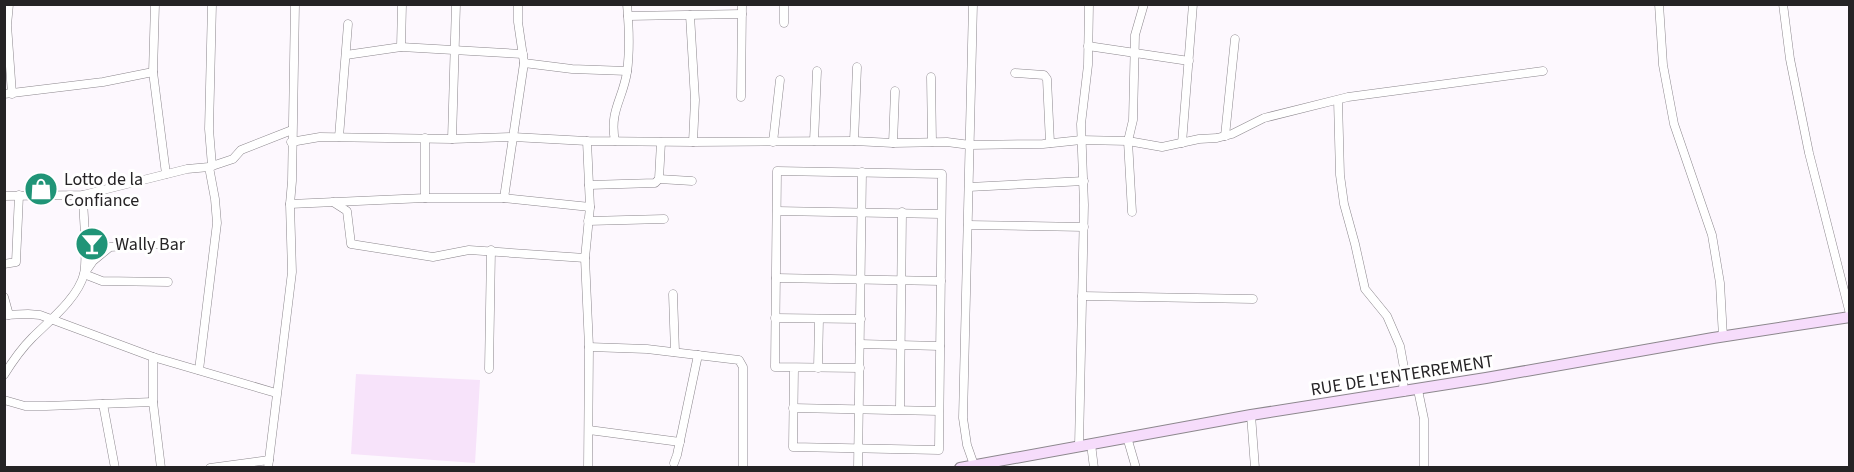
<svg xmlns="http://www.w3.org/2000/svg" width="1854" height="472" viewBox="0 0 1854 472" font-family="'Source Sans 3',sans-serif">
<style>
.green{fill:#f7e3fa}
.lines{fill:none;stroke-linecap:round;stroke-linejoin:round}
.street-casing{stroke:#8c878d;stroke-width:9}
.secondary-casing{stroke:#8c878d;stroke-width:12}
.street{stroke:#fff;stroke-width:8}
.secondary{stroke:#f6dcfb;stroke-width:10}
.labels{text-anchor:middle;stroke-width:6;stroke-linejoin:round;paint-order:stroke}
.poi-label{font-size:18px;fill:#252325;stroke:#fff;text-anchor:start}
.street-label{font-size:18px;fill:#252325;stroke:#fff}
</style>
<rect width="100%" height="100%" fill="#fdf8fe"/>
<polygon class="green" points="356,374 480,380 475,463 351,454"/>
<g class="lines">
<defs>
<g id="street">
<polyline points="9,4 7,25 12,94"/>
<polyline points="155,4 153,72 166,174"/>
<polyline points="212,4 209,129 212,166"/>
<polyline points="973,4 963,418 967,445 974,465"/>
<polyline points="1659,4 1663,65 1674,124 1712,235 1720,283 1723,337"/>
<polyline points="1783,4 1790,59 1809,153 1850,314"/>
<polyline points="690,15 695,100 693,142"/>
<polyline points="628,16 742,14"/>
<polyline points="784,23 784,4"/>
<polyline points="1088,46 1189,61"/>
<polyline points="401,47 402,4"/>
<polyline points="346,55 401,47 523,54"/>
<polyline points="524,63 572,69 627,71"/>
<polyline points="1015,73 1044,75 1047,79 1050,143"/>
<polyline points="931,77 932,142"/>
<polyline points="4,94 103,82 153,72"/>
<polyline points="741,97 742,4"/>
<polyline points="1338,100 1340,175 1344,204 1355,244 1365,289 1387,316 1400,346 1404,368 1403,392"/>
<polyline points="1225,136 1235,39"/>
<polyline points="339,137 348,24"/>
<polyline points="452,139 456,4"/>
<polyline points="587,141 590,207 585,258 589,347 588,468"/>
<path d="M615,141C609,111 623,99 627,72C630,50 629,26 627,4"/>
<polyline points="814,141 817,71"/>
<polyline points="854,141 857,67"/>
<polyline points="291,142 320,137 452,139 513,137 587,141 693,142 854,141 893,143 947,142 970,145 1043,144 1081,140 1128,141 1162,147 1199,139 1217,138 1232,134 1264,118 1348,97 1543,71"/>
<polyline points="773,142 780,80"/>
<polyline points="893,143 895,91"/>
<polyline points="1182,143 1193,4"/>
<polyline points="659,179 692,181"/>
<polyline points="589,185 655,183 659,179 661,142"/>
<polyline points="969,187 1084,181"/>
<polyline points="4,196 83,195 187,169 209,167 233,159 241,150 292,130"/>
<polyline points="425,198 504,198 590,207"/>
<polyline points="504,198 524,63 518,22 518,4"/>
<polyline points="333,202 347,211 351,244 433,257 469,250 585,258"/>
<polyline points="290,204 425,198 425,138"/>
<polyline points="777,211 941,214"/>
<polyline points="1132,212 1128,141 1133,120 1135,35 1144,4"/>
<polyline points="588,221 664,219"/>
<polyline points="968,225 1084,227"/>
<polyline points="160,244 110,247 93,261 84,274 102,281 168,282"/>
<polyline points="4,264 16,262 19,195"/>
<polyline points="776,278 941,281"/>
<polyline points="673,294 675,352"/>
<polyline points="1082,296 1253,299"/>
<polyline points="4,297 9,315"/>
<polyline points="4,315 28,314 40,315 153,357 276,393"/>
<polyline points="775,318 861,319"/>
<polyline points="860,344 940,346"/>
<polyline points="589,347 647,349 739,360 743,367 743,468"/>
<polyline points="153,357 153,402"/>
<polyline points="794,368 793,447 939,450 942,174 777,171 775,367 860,368"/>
<polyline points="818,368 819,319"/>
<polyline points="489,369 491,250"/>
<polyline points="199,370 217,223 215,199 209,167"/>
<path d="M4,375C12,362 21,349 32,338C49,321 78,298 84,274C88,255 83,215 83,195"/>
<polyline points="1418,390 1424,419 1424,468"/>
<polyline points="4,400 25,406 46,406 153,402 161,468"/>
<polyline points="103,404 115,468"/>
<polyline points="793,408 939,411"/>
<polyline points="900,409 902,212"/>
<polyline points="1251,415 1255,468"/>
<polyline points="589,430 680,442"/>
<polyline points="1127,437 1136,468"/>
<polyline points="1091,444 1094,468"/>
<polyline points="1079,446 1084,205 1081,124 1088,65 1089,4"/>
<polyline points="674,463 677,455 698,355"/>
<polyline points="210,468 269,460"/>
<polyline points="268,468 292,272 290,204 292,181 295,4"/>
<polyline points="858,468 862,172"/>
</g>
<polyline id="secondary" points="960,468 1251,415 1486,378 1713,338 1850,317"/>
</defs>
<use href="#street" class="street-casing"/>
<use href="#secondary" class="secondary-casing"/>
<use href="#street" class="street"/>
<use href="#secondary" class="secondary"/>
</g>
<defs>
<symbol id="shop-disc" viewBox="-11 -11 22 22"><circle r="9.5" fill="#209477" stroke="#fff"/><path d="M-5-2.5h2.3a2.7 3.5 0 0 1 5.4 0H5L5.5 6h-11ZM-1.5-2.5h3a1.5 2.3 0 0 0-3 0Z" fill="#fff"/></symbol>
<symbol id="bar-disc" viewBox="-11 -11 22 22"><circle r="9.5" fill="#209477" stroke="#fff"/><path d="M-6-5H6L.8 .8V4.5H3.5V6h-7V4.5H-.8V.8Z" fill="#fff"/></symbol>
</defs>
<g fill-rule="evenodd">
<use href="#shop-disc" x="22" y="170" width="38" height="38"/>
<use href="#bar-disc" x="73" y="225" width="38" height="38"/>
</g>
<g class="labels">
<g class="poi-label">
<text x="64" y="185">Lotto de la<tspan x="64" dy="21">Confiance</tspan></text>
<text x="115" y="250">Wally Bar</text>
</g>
<g class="street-label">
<text transform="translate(1402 375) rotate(-9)" y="6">RUE DE L'ENTERREMENT</text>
</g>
</g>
<rect width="1854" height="472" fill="none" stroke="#252325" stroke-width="12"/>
</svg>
